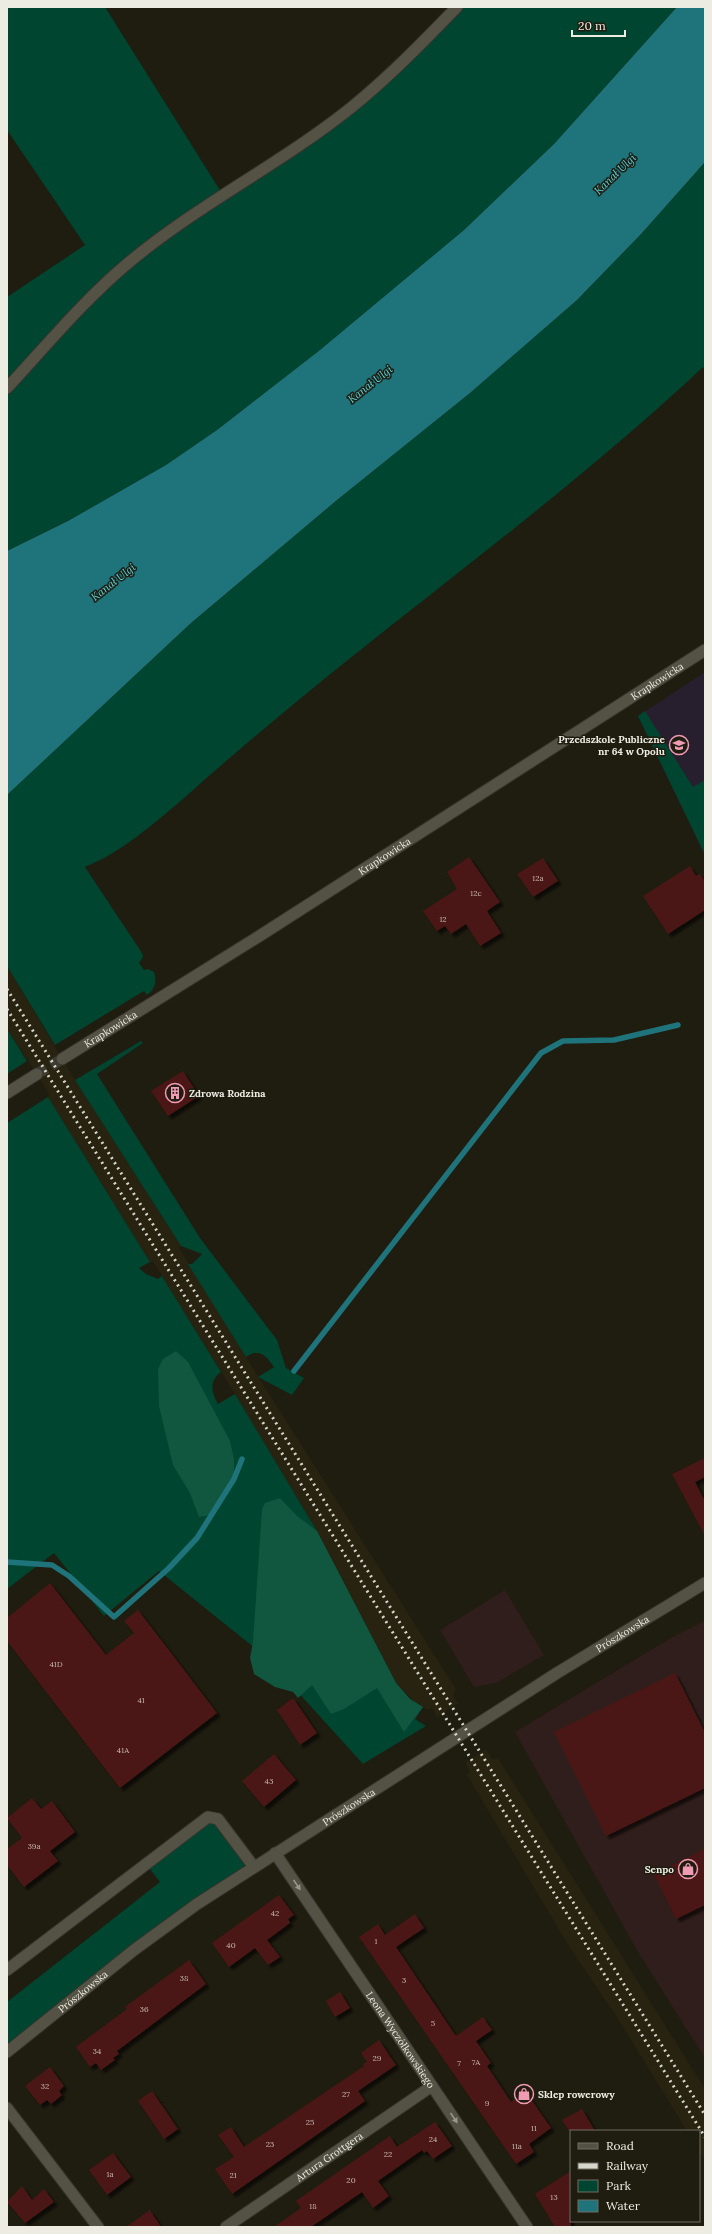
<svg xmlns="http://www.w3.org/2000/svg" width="712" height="2234" viewBox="0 0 712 2234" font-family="Lora,serif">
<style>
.built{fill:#272310}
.industrial{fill:#301e1c}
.education{fill:#281f2e}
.green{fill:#004530}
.forest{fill:#11563f}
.water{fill:#1f737a}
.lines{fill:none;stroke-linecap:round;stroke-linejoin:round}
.stream{stroke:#1f737a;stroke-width:5.5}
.building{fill:#4b1913;filter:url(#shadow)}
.tertiary-tunnel{stroke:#3e3b30;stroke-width:11;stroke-dasharray:11 5.5;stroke-linecap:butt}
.minor-casing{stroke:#37352e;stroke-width:13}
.tertiary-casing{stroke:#37352e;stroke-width:13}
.secondary-casing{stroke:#37352e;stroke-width:13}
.minor{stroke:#545244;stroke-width:11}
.tertiary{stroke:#545244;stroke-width:11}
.secondary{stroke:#545244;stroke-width:11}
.rail{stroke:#d7d6cc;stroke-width:3;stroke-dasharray:2 4;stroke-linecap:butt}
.oneway{fill:#99978c}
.labels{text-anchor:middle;stroke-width:3;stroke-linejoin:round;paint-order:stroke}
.number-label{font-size:8px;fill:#c4b7af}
.street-label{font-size:10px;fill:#edece3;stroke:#1f1c10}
.poi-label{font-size:10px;font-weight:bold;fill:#edece3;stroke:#1f1c10;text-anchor:end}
.water-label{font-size:11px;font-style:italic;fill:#5ad3dd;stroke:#1f1c10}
</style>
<defs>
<filter id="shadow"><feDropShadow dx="3.5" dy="3.5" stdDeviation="1" flood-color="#0009"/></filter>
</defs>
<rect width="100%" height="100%" fill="#1f1c10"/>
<g class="built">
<polygon points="7,966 72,1075 181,1246 179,1248 254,1370 456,1689 455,1693 453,1695 458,1703 437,1717 432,1708 428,1710 416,1704 396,1683 317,1531 235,1394 154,1263 150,1262 48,1097 49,1094 37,1074 7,1029"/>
<polygon points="486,1749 492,1759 498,1758 705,2089 705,2161 699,2151 699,2131 687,2131 618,2019 568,1945 467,1775 470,1771 465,1763"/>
</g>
<g class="industrial">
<polygon points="505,1590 544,1655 496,1683 474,1687 440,1630"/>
<polygon points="705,1621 705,2058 638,1952 515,1732 669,1639"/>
</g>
<polygon class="education" points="705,672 705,855 638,716"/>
<g class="green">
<polygon points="7,7 105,7 223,195 352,107 457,7 677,7 554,144 464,230 320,350 217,430 166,465 68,521 7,551 7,297 85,245 7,130"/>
<path d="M705,162V370L703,367C567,495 414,603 271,723C241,748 212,773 183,799C152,825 122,852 85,867L142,953L143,957L139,963L144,970L148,969L154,972C157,981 155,990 147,995L144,991L55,1045L7,966V795L191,623L337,500L470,393L577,300L642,233Z"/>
<polygon points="645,711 693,787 705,780 705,855 638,716"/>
<polygon points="7,1029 27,1061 7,1074"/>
<path d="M141,1041L143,1043L97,1074L200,1238L277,1340L286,1368L304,1378L292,1395L258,1377L274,1367C266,1355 259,1348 246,1357L188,1264H192L202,1254L181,1246L75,1080Z"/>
<path d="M48,1097L150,1262L139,1268L146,1274L158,1279L162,1276L221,1372C209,1381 211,1392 218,1404L235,1394L317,1531L396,1683L410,1699L423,1707L415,1719L426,1726L363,1764L266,1657L159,1571L104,1616L54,1553L7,1589V1123Z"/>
<polygon points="213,1816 254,1867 7,2052 7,2002 160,1882 146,1864"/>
</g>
<g class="forest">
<polygon points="176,1351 188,1362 230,1441 234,1459 234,1479 210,1515 199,1517 190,1493 173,1465 159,1406 158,1369 163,1359"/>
<polygon points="280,1498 297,1516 317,1531 396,1683 410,1699 423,1707 404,1732 377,1688 344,1709 331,1714 312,1685 298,1698 293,1692 275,1687 254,1674 250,1658 253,1642 262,1509 265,1503"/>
</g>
<polygon class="water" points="677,7 705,7 705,162 642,233 577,300 470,393 337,500 191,623 7,795 7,551 68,521 166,465 217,430 320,350 464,230 554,144"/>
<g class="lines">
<g class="stream">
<polyline points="294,1371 541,1053 563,1041 614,1040 678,1025"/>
<polyline points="7,1562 52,1565 69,1576 114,1617 169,1568 197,1538 234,1479 242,1459"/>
</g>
</g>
<g class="building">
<polygon points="469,857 500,902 487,911 501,933 480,946 466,924 451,934 445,926 437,931 423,911 457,889 447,872"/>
<polygon points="543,858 558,881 533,897 517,874"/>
<polygon points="690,866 696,876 700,874 705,882 705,910 668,934 643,896"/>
<polygon points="183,1071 199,1096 168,1116 151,1091"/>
<polygon points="705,1458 705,1477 695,1482 705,1501 705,1536 672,1474"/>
<polygon points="50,1583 106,1655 134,1633 124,1621 138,1610 217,1713 120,1788 7,1641 7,1618"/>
<polygon points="675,1673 705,1733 705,1788 606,1836 554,1732"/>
<polygon points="293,1698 317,1733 300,1745 277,1710"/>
<polygon points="274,1754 296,1780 264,1807 242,1781"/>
<polygon points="32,1798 41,1809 52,1801 75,1832 50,1851 58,1861 24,1887 7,1865 7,1849 22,1838 7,1818"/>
<polygon points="705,1849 705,1905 676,1919 654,1874"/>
<polygon points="279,1895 294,1915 288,1919 290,1923 267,1940 280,1957 268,1965 255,1948 229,1967 212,1943"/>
<polygon points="415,1914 424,1928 396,1947 456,2036 483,2017 492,2030 476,2041 491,2063 487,2066 511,2102 526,2092 551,2128 529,2144 534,2152 516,2164 359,1937 378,1924 385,1935"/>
<polygon points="189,1960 206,1984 117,2051 119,2054 113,2058 115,2060 101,2070 96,2063 90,2067 76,2047 127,2009 125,2007"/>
<polygon points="340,1992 350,2008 335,2017 326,2001"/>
<polygon points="379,2040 396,2065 358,2091 365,2101 232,2194 215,2169 234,2157 218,2135 231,2127 244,2147 364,2066 363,2064 367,2062 361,2053"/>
<polygon points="50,2067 64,2086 59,2091 62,2095 51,2104 47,2100 40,2105 25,2086"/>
<polygon points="152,2091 178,2129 164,2139 138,2101"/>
<polygon points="582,2109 595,2131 569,2131 562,2120"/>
<polygon points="435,2122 452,2146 433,2159 427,2151 424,2153 422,2150 378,2181 389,2196 373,2208 362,2192 311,2227 274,2227 301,2208 296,2201 390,2136 397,2147"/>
<polygon points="113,2153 131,2177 107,2195 89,2170"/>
<polygon points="571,2171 571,2227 555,2227 535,2194"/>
<polygon points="22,2186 32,2200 44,2189 54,2202 25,2223 7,2202"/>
<polygon points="150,2210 161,2227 126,2227"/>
</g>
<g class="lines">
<polyline class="tertiary-tunnel" points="37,1074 62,1059"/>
<defs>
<g id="minor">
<path d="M7,388C46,346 83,301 127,264C197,205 281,164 352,107C390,76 423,42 457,7"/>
<path id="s1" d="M275,1853L527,2227"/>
<polyline points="7,1970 208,1817 218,1819 254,1867"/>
<polyline points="7,2108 98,2227"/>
<path id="s2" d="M226,2227L432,2086"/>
</g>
<g id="tertiary">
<path id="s3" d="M62,1059L261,935L705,650"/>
<polyline points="7,1093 37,1074"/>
</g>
<g id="secondary">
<path id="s4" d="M7,2052L134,1950L197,1904L557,1673L705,1583"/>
</g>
</defs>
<use href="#minor" class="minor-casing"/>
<use href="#tertiary" class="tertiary-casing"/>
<use href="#secondary" class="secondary-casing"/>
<use href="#minor" class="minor"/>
<use href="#tertiary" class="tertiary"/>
<use href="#secondary" class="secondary"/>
<g class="rail">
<polyline points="7,989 705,2115"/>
<polyline points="7,1009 705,2137"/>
</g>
</g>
<defs><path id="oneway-solid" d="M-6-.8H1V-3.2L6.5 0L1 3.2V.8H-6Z"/></defs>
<g class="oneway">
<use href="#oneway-solid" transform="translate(297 1885) rotate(56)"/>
<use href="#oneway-solid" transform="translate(454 2118) rotate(56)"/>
</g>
<defs>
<symbol id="school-ring" viewBox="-11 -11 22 22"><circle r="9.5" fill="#1f1c10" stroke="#f19ab3" stroke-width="1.5"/><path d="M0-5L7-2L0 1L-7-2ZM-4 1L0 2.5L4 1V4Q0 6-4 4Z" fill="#f19ab3"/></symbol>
<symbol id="building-ring" viewBox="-11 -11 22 22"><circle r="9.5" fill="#1f1c10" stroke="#f19ab3" stroke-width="1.5"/><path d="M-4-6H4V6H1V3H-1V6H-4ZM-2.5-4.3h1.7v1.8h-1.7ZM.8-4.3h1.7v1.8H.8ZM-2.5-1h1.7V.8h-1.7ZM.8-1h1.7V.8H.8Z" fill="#f19ab3"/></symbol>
<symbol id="shop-ring" viewBox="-11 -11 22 22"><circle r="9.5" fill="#1f1c10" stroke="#f19ab3" stroke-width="1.5"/><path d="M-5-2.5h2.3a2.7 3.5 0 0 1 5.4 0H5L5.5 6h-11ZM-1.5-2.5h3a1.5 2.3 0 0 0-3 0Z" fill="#f19ab3"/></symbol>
</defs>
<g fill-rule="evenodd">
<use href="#school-ring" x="668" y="734" width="22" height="22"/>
<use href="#building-ring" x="164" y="1082" width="22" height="22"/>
<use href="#shop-ring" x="677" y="1858" width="22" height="22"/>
<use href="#shop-ring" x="513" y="2083" width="22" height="22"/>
</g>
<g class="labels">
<g class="number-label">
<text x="538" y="881">12a</text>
<text x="476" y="896">12c</text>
<text x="443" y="922">12</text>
<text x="56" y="1667">41D</text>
<text x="141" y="1703">41</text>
<text x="123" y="1753">41A</text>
<text x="269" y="1784">43</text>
<text x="34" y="1849">39a</text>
<text x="275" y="1916">42</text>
<text x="376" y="1944">1</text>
<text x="231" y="1948">40</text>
<text x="184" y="1981">38</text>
<text x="404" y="1983">3</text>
<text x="144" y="2012">36</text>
<text x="433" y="2026">5</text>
<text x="97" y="2054">34</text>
<text x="377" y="2061">29</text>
<text x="476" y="2065">7A</text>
<text x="459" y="2066">7</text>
<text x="45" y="2089">32</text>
<text x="346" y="2097">27</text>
<text x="487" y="2106">9</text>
<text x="310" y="2125">25</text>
<text x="534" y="2131">11</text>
<text x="433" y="2142">24</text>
<text x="270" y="2147">23</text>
<text x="517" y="2149">11a</text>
<text x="388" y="2157">22</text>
<text x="110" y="2177">1a</text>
<text x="233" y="2178">21</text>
<text x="351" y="2183">20</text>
<text x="554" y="2200">13</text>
<text x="313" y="2209">18</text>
</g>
<g class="street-label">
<text dy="4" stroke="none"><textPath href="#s3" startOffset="705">Krapkowicka</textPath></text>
<text dy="4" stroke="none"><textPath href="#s3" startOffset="381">Krapkowicka</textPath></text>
<text dy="4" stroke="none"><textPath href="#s3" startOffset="57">Krapkowicka</textPath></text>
<text dy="4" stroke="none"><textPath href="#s4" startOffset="745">Prószkowska</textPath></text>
<text dy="4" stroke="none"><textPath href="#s4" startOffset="421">Prószkowska</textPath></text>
<text dy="4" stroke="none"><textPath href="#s4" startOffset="97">Prószkowska</textPath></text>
<text dy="4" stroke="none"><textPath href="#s1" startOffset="225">Leona Wyczółkowskiego</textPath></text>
<text dy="4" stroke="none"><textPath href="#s2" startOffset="125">Artura Grottgera</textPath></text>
</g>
<g class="poi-label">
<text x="665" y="743">Przedszkole Publiczne<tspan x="665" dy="12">nr 64 w Opolu</tspan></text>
<text x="189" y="1097" text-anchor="start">Zdrowa Rodzina</text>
<text x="674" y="1873">Senpo</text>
<text x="538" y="2098" text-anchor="start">Sklep rowerowy</text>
</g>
<g class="water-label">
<text transform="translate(615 174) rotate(-44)" y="4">Kanał Ulgi</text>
<text transform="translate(370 384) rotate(-38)" y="4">Kanał Ulgi</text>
<text transform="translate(113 582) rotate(-38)" y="4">Kanał Ulgi</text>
</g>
</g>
<rect width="712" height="2234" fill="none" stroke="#edece3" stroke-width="16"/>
<rect x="570" y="2130" width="130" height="92" fill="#1f1c10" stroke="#716f64"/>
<rect x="578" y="2143" width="20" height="6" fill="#545244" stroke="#716f64"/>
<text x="606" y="2150" font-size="12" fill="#edece3">Road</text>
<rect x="578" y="2163" width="20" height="6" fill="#d7d6cc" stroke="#716f64"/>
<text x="606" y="2170" font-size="12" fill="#edece3">Railway</text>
<rect x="578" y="2180" width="20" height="12" fill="#004530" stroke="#716f64"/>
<text x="606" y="2190" font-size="12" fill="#edece3">Park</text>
<rect x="578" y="2200" width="20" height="12" fill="#1f737a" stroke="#716f64"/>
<text x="606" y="2210" font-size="12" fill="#edece3">Water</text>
<path d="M572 30v6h53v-6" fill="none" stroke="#edece3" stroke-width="2"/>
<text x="578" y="30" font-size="12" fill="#edece3" stroke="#1f1c10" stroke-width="3" paint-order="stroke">20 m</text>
</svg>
